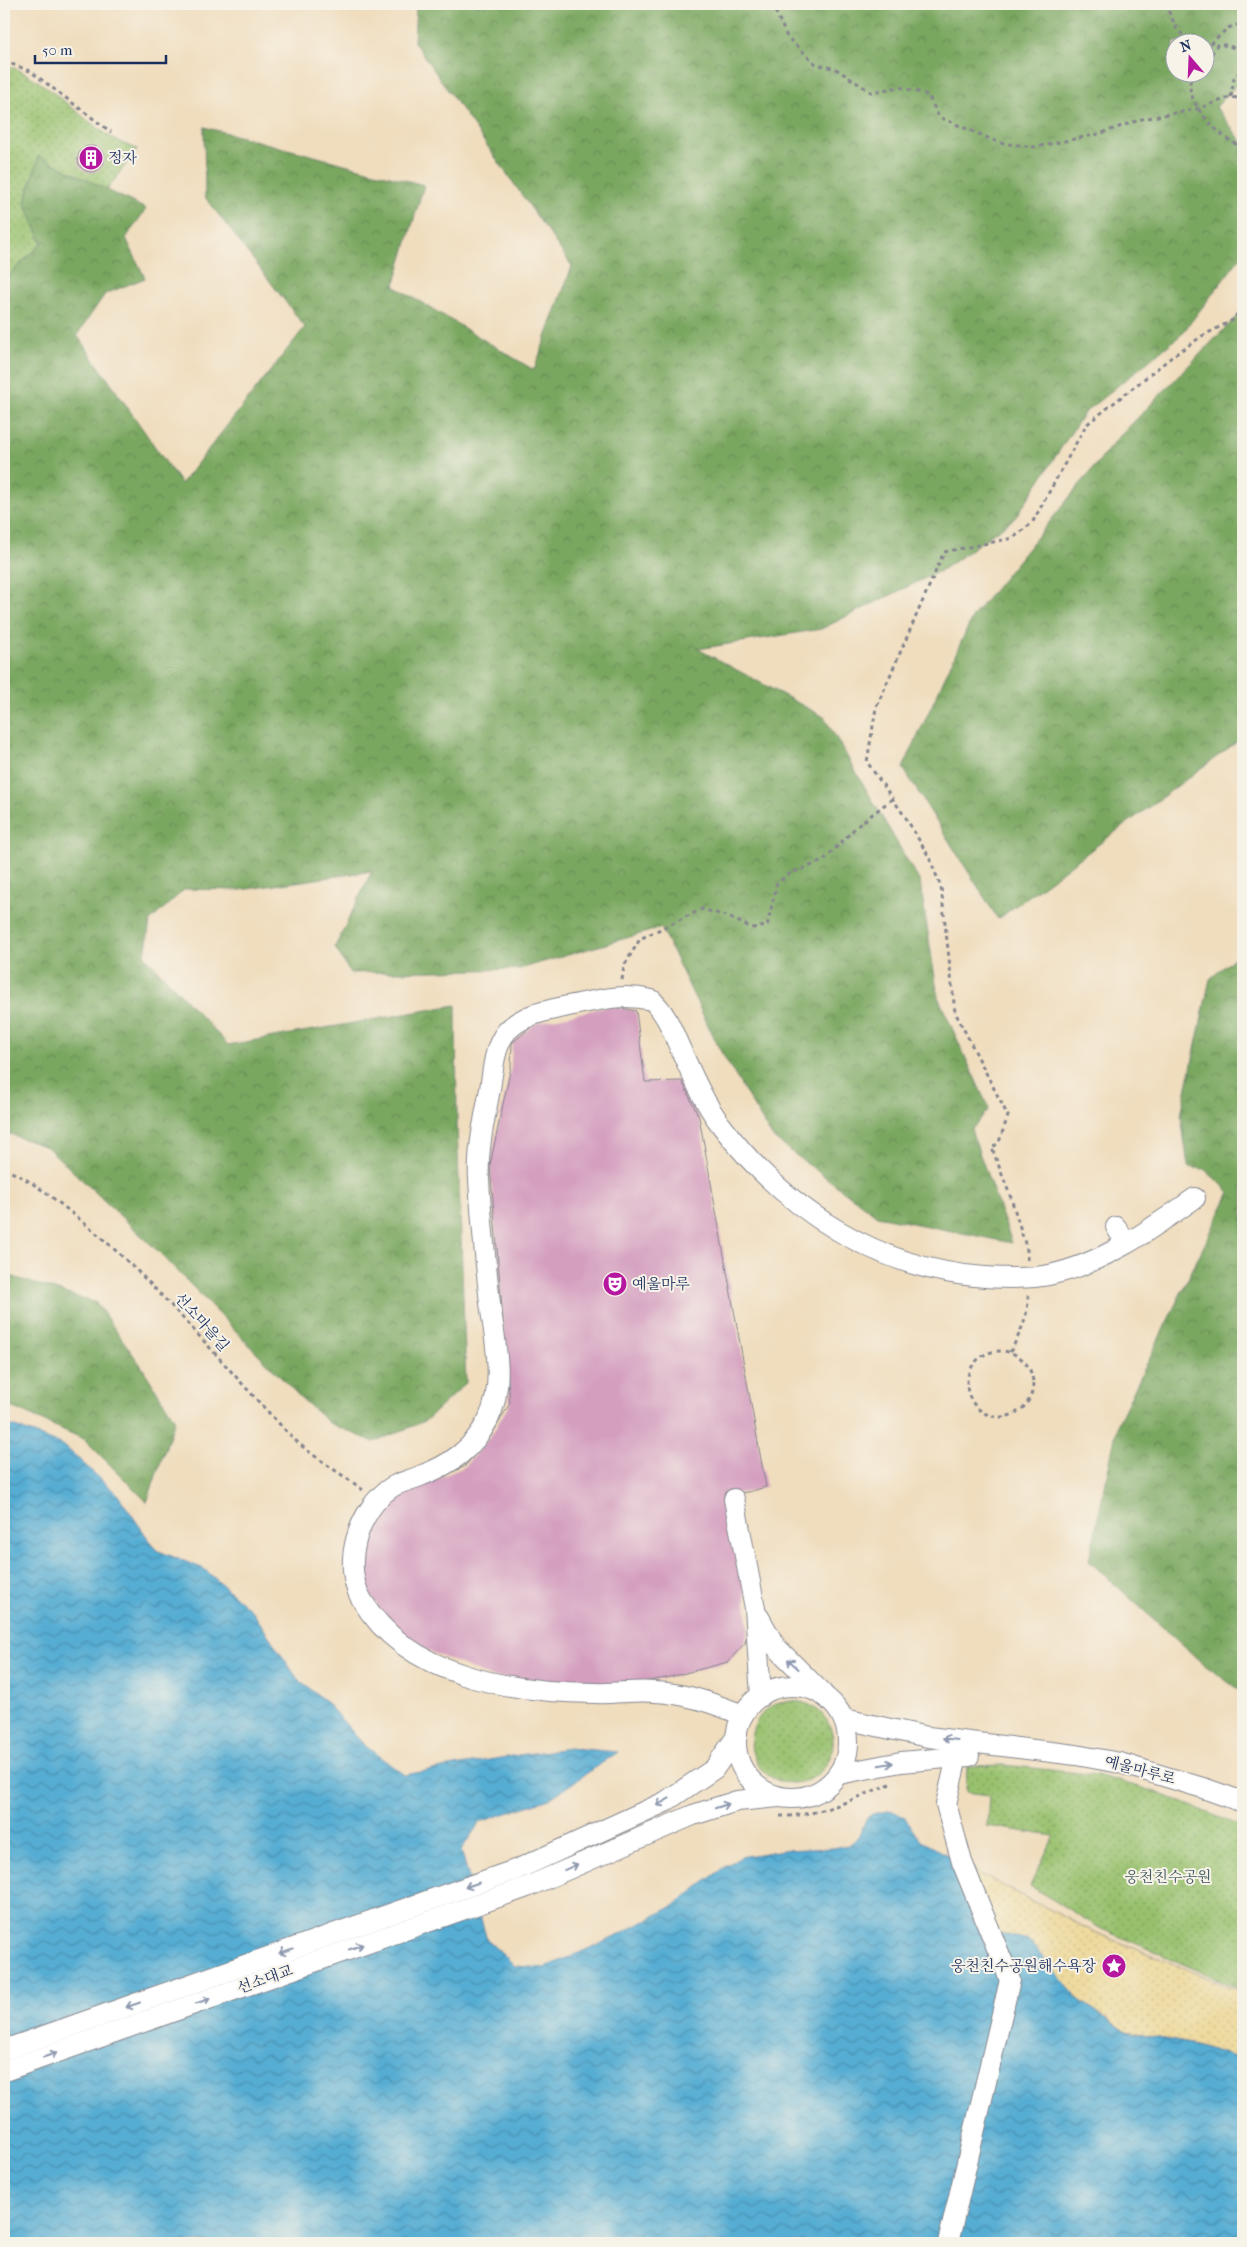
<svg xmlns="http://www.w3.org/2000/svg" width="1247" height="2247" viewBox="0 0 1247 2247" font-family="'IM FELL French Canon','Noto Serif KR',serif">
<style>
.grass{fill:url(#grass-dots);stroke:#5a7866}
.forest{fill:url(#forest-crowns);stroke:#4a6b5f;fill-rule:evenodd}
.sand{fill:url(#sand-dots);stroke:#84847e}
.water{fill:url(#water-waves);stroke:#386e98}
.building{fill:#d49fbf}
.lines{fill:none;stroke-linecap:round;stroke-linejoin:round}
.minor-casing{stroke:#86868e;stroke-width:22}
.path{stroke:#86868e;stroke-width:3;stroke-dasharray:4 4;stroke-linecap:butt}
.minor{stroke:#fff;stroke-width:20}
.oneway{stroke:#8d97ae}
.labels{text-anchor:middle;stroke-width:4;stroke-linejoin:round;paint-order:stroke}
.poi-label{font-size:15px;fill:#1b2f5e;stroke:#f7f3e8;text-anchor:start}
.street-label{font-size:15px;fill:#1b2f5e;stroke:#f7f3e8}
.park-label{font-size:15px;fill:#405b62;stroke:#f7f3e8}
</style>
<defs>
<pattern id="grass-dots" width="8" height="8" patternUnits="userSpaceOnUse" patternTransform="scale(1.25)"><rect width="8" height="8" fill="#98c16d"/><path d="M2 2h.1M6 6h.1" fill="none" stroke="#7b9d5d" stroke-width="1.8" stroke-linecap="round"/></pattern>
<pattern id="forest-crowns" width="20" height="18" patternUnits="userSpaceOnUse" patternTransform="scale(1.25)"><rect width="20" height="18" fill="#7aa760"/><path d="M2 6a3 3 0 1 1 6 0M12 15a3 3 0 1 1 6 0" fill="none" stroke="#638852"/></pattern>
<pattern id="sand-dots" width="8" height="8" patternUnits="userSpaceOnUse" patternTransform="scale(1.25)"><rect width="8" height="8" fill="#eeda9e"/><path d="M2 2h.1M6 6h.1" fill="none" stroke="#ccbb8a" stroke-width="1.8" stroke-linecap="round"/></pattern>
<pattern id="water-waves" width="16" height="10" patternUnits="userSpaceOnUse" patternTransform="scale(1.25)"><rect width="16" height="10" fill="#56add3"/><path d="M0 5q4-4 8 0t8 0" fill="none" stroke="#468dae"/></pattern>
</defs>
<rect width="100%" height="100%" fill="#f7f3e8"/>
<filter id="ink" filterUnits="userSpaceOnUse"><feTurbulence type="fractalNoise" baseFrequency=".02" numOctaves="2"/><feDisplacementMap in="SourceGraphic" scale="10" xChannelSelector="R" yChannelSelector="G"/><feConvolveMatrix kernelMatrix="1 2 1 2 8 2 1 2 1" color-interpolation-filters="sRGB"/></filter>
<filter id="wash" filterUnits="userSpaceOnUse"><feTurbulence type="fractalNoise" baseFrequency=".0096" numOctaves="4" result="noise"/><feDisplacementMap in="SourceGraphic" scale="20" xChannelSelector="R" yChannelSelector="G"/><feGaussianBlur stdDeviation="1.12" result="paint"/><feColorMatrix in="noise" values="0 0 0 0 0 0 0 0 0 0 0 0 0 0 0 0 0 1.4 0 .05"/><feComposite in="paint" operator="in"/></filter>
<g filter="url(#wash)">
<rect width="100%" height="100%" fill="#f0ddbe"/>
<g class="grass">
<path d="M4,65C37,72 77,115 106,134C115,141 127,145 137,149L107,190L39,156L25,203L42,243L4,280Z"/>
<circle cx="792" cy="1742" r="41"/>
<polygon points="1004,1765 1097,1775 1156,1792 1243,1827 1243,1990 1098,1927 1030,1886 1054,1836 987,1826 989,1795 966,1792 967,1766"/>
</g>
<g class="forest">
<path d="M416,4H1243V85H1237L1216,107L1243,143V254L1181,335L1084,413L1015,518L942,570L821,629L698,649L824,717L920,882L938,997L989,1109L971,1130L1012,1243L877,1216L772,1137L720,1050L661,928L519,969L350,973L335,947L372,871L240,890L185,889L150,921L145,956L228,1045L456,1005L457,1123L466,1383L425,1421L374,1442L329,1423L299,1396L161,1254L47,1147L4,1132V280L42,243L25,203L39,156L146,209L126,238L145,278L105,294L77,335L181,484L305,327L205,197L204,127L424,185L394,286L534,370L572,266L414,42ZM1174,42H1204V72H1174Z"/>
<polygon points="1243,310 1243,740 1242,738 998,919 903,768 973,616 1116,440"/>
<polygon points="1243,950 1243,1693 1202,1663 1089,1561 1118,1423 1230,1192 1204,1169 1188,1167 1181,1115 1210,979"/>
<polygon points="4,1274 96,1303 140,1364 175,1420 147,1502 84,1439 4,1404"/>
</g>
<polygon class="sand" points="968,1868 1092,1931 1243,1992 1243,2060 1196,2045 1126,2032 1078,1999 1028,1940 995,1933"/>
<polygon class="water" points="4,1423 63,1445 118,1495 156,1550 204,1569 252,1611 299,1681 324,1700 364,1745 404,1775 512,1756 570,1748 618,1752 549,1799 480,1822 461,1850 487,1940 515,1966 544,1968 613,1938 675,1905 726,1866 741,1857 783,1850 834,1848 848,1845 859,1836 866,1819 872,1814 887,1811 895,1812 905,1818 921,1841 962,1862 995,1932 1028,1940 1078,1999 1126,2032 1196,2045 1243,2060 1243,2243 4,2243"/>
<g id="blocks">
<g class="building">
<circle cx="91" cy="159" r="13"/>
<polygon points="610,1006 636,1011 645,1082 682,1081 699,1117 766,1487 748,1492 731,1493 749,1626 745,1643 728,1662 666,1678 617,1686 491,1677 424,1649 392,1624 367,1591 362,1569 361,1548 369,1527 379,1512 391,1498 464,1467 491,1436 510,1403 490,1165 511,1067 512,1043 536,1023"/>
</g>
</g>
</g>
<g filter="url(#ink)">
<use href="#blocks" fill-opacity="0" stroke="#86868e" stroke-width="1"/>
<g class="lines">
<defs>
<g id="minor">
<polyline points="1116,1227 1126,1243"/>
<polyline points="734,1499 755,1608 761,1696"/>
<polyline points="759,1617 775,1646 823,1694"/>
<circle cx="792" cy="1742" r="56"/>
<path d="M743,1715C715,1704 686,1693 655,1692C635,1690 615,1694 595,1693C513,1692 408,1678 362,1600C341,1565 358,1509 392,1487C400,1482 411,1480 420,1476C450,1465 473,1449 488,1420C507,1381 493,1335 489,1294C485,1256 481,1217 479,1179C477,1150 485,1117 490,1089C493,1070 494,1046 507,1031C523,1014 547,1011 568,1006C600,1000 619,993 652,1000C668,1016 671,1029 680,1048C692,1074 704,1103 721,1125C784,1209 879,1270 985,1277C1006,1278 1028,1279 1049,1275C1103,1264 1151,1229 1195,1198"/>
<polyline points="844,1719 928,1737 1076,1755 1120,1763 1203,1788 1243,1802"/>
<polyline points="839,1774 901,1762 969,1756"/>
<polyline points="4,2050 518,1869 665,1802 714,1769 737,1736"/>
<polyline points="4,2071 527,1887 693,1815 737,1801 779,1797"/>
<polyline points="948,2243 1010,1980 962,1862 946,1804 957,1757"/>
</g>
</defs>
<use href="#minor" class="minor-casing"/>
<g class="path">
<polyline points="772,4 787,37 816,64 836,69 871,92 900,87 928,95 939,117 1000,143 1035,147 1099,134 1142,119 1197,109 1231,97 1243,99"/>
<polyline points="1165,4 1177,29 1189,42"/>
<polyline points="1204,49 1228,28 1243,23"/>
<polyline points="1204,55 1211,55 1217,45 1220,44 1243,50"/>
<polyline points="4,61 30,71 111,132"/>
<path d="M1193,72C1191,77 1189,83 1190,88C1192,109 1223,141 1243,147"/>
<polyline points="1231,97 1234,78 1243,69"/>
<polyline points="622,980 624,966 640,939 702,909 726,916 752,928 767,926 777,883 789,874 823,861 856,827 892,799"/>
<path d="M4,1169C31,1179 57,1201 79,1219C159,1283 220,1363 290,1435C308,1454 342,1474 363,1490"/>
<polyline points="1027,1260 1027,1250 1011,1198 992,1148 999,1142 1008,1116 955,1012 941,887 929,857 906,818 867,762 876,708 944,552 1013,538 1032,523 1086,425 1173,356 1202,336 1235,319 1243,298"/>
<circle cx="1000" cy="1384" r="33"/>
<path d="M1010,1352C1020,1334 1029,1315 1028,1294"/>
<path d="M780,1816C819,1817 855,1798 890,1784"/>
</g>
<use href="#minor" class="minor"/>
</g>
<defs><path id="oneway-shaft" d="M-6 0H5M1.5-3L5.5 0L1.5 3" fill="none" stroke-width="1.6" stroke-linecap="round" stroke-linejoin="round" transform="scale(1.25)"/></defs>
<g class="oneway">
<use href="#oneway-shaft" transform="translate(793 1664) rotate(-138)"/>
<use href="#oneway-shaft" transform="translate(950 1739) rotate(-173)"/>
<use href="#oneway-shaft" transform="translate(886 1764) rotate(-10)"/>
<use href="#oneway-shaft" transform="translate(663 1802) rotate(151)"/>
<use href="#oneway-shaft" transform="translate(722 1806) rotate(-18)"/>
<use href="#oneway-shaft" transform="translate(571 1867) rotate(-24)"/>
<use href="#oneway-shaft" transform="translate(472 1885) rotate(161)"/>
<use href="#oneway-shaft" transform="translate(356 1947) rotate(-19)"/>
<use href="#oneway-shaft" transform="translate(286 1951) rotate(161)"/>
<use href="#oneway-shaft" transform="translate(203 2001) rotate(-19)"/>
<use href="#oneway-shaft" transform="translate(133 2005) rotate(161)"/>
<use href="#oneway-shaft" transform="translate(50 2055) rotate(-19)"/>
</g>
</g>
<defs>
<symbol id="building-disc" viewBox="-11 -11 22 22"><circle r="9.5" fill="#b5179e" stroke="#f7f3e8"/><path d="M-4-6H4V6H1V3H-1V6H-4ZM-2.5-4.3h1.7v1.8h-1.7ZM.8-4.3h1.7v1.8H.8ZM-2.5-1h1.7V.8h-1.7ZM.8-1h1.7V.8H.8Z" fill="#fff"/></symbol>
<symbol id="theatre-disc" viewBox="-11 -11 22 22"><circle r="9.5" fill="#b5179e" stroke="#f7f3e8"/><path d="M-5-5.5Q0-4 5-5.5V0Q5 5 0 6Q-5 5-5 0ZM-3.3-2.5H-1v1.5H-3.3ZM1-2.5H3.3v1.5H1ZM-2.8 1Q0 5.5 2.8 1Z" fill="#fff"/></symbol>
<symbol id="sight-disc" viewBox="-11 -11 22 22"><circle r="9.5" fill="#b5179e" stroke="#f7f3e8"/><path d="M0-6L1.8-2.2L6-1.7L2.9 1.2L3.7 5.4L0 3.3L-3.7 5.4L-2.9 1.2L-6-1.7L-1.8-2.2Z" fill="#fff"/></symbol>
</defs>
<g fill-rule="evenodd">
<use href="#building-disc" x="77" y="144" width="28" height="28"/>
<use href="#theatre-disc" x="601" y="1270" width="28" height="28"/>
<use href="#sight-disc" x="1100" y="1952" width="28" height="28"/>
</g>
<g class="labels">
<g class="poi-label">
<text x="108" y="163">정자</text>
<text x="632" y="1289">예울마루</text>
<text x="1096" y="1971" text-anchor="end">웅천친수공원해수욕장</text>
</g>
<g class="street-label">
<text transform="translate(202 1322) rotate(48)" y="5">선소마을길</text>
<text transform="translate(1140 1770) rotate(15)" y="5">예울마루로</text>
<text transform="translate(265 1979) rotate(-19)" y="5">선소대교</text>
</g>
<g class="park-label">
<text x="1168" y="1882">웅천친수공원</text>
</g>
</g>
<rect width="1247" height="2247" fill="none" stroke="#f7f3e8" stroke-width="20"/>
<g transform="translate(1190 58) rotate(341)"><circle r="24" fill="#f7f3e8" stroke="#9fa5b1"/>
<path d="M0-4L9 19L0 12L-9 19Z" fill="#b5179e"/>
<text y="-8" font-size="14" font-weight="bold" text-anchor="middle" fill="#1b2f5e">N</text>
</g>
<path d="M35 55v8h131v-8" fill="none" stroke="#1b2f5e" stroke-width="2.5"/>
<text x="42" y="55" font-size="15" fill="#1b2f5e" stroke="#f7f3e8" stroke-width="4" paint-order="stroke">50 m</text>
</svg>
